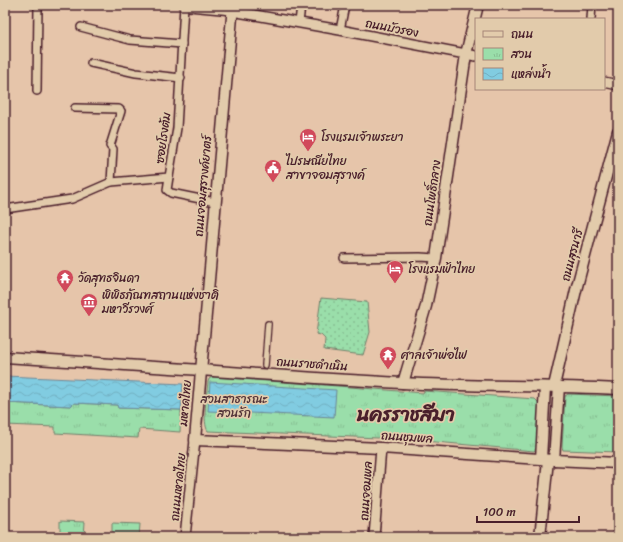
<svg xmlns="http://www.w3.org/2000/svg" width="623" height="542" viewBox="0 0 623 542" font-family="Sriracha,'Playpen Sans Thai',sans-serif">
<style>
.park{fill:url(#park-tufts);stroke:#727e6a}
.garden{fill:url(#garden-dots);stroke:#727e6a}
.water{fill:url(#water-waves);stroke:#6b8798}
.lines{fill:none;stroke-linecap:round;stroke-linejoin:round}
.pedestrian-casing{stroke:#4a1f2b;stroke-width:8}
.minor-casing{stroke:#4a1f2b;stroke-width:10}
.tertiary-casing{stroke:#4a1f2b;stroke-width:12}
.secondary-casing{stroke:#4a1f2b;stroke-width:13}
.pedestrian{stroke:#e2cbab;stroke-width:5.5}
.minor{stroke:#e2cbab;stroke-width:7}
.tertiary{stroke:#e2cbab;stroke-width:9}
.secondary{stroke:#e2cbab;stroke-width:10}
.labels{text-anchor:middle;stroke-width:3.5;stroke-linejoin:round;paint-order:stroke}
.street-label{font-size:12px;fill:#4a1f2b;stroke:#e2cbab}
.poi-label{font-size:12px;fill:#4a1f2b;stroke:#e2cbab;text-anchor:start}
.park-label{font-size:12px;fill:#523238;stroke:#e2cbab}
.town-label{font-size:20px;font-weight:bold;fill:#4a1f2b;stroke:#e2cbab}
</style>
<defs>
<pattern id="park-tufts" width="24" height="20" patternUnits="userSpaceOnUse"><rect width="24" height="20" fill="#9adeaa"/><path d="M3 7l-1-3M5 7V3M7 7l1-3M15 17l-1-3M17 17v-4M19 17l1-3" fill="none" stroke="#86be92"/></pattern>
<pattern id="garden-dots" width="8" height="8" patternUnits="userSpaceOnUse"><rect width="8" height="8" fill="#9adeaa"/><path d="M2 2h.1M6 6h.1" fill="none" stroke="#86be92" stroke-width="1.8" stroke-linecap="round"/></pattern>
<pattern id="water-waves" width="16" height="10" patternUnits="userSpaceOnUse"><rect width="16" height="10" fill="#81cce1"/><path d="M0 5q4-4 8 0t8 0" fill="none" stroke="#71afc1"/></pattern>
</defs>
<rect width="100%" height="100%" fill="#e6c5aa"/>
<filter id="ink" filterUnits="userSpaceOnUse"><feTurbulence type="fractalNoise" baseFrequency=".025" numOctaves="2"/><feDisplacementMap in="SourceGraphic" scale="8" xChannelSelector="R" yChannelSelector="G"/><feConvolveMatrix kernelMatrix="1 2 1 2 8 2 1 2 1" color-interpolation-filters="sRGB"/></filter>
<g filter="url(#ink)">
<g class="park">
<path d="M212,377L338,386L423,393L424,391L535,399L539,403L537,447L534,451L403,439L208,431C202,423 207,393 208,382L209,379Z"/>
<polygon points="568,394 618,396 618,452 563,450 562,447 565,396"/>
<polygon points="5,403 71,406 74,403 117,405 118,408 181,410 180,432 139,429 138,438 55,433 55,427 5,425"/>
<polygon points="60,521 85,522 84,537 60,537"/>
<polygon points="112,523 140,524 139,537 112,537"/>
</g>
<polygon class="garden" points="321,298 367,302 370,332 363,355 324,350 325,339 321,335 316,334"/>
<g class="water">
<polygon points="5,376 183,384 181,410 118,408 117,405 74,403 71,406 5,403"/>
<polygon points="210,382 336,390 334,417 208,411"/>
</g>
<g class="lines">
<defs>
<polyline id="pedestrian" points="265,365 268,324"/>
<g id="minor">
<polyline points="188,5 189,7 232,11"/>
<polyline points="591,19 592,5"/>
<polyline points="299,23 301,5"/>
<polyline points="81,27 130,40 182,44"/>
<polyline points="340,30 345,5"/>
<polyline points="91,63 136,73 181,78"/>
<polyline points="37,91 38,5"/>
<polyline points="75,108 119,109 121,111 110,146 113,149 111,182"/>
<polyline points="169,177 167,190 171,193 215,202"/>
<polyline points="5,209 72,199 111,182 169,177 177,128 184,5"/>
<polyline points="344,258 420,257 436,258"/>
</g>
<g id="tertiary">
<polyline points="232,11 340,30 476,56"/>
<polyline points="604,82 618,85"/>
<polyline points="185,537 195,440"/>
<polyline points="374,537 381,448"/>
</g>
<g id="secondary">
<polyline points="233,5 195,440 381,448 554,460 618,463"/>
<path d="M5,357C137,365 270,376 402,383C474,387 546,385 618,389"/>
<polyline points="403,383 426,306 436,258 466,54 478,5"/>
<polyline points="554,386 576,290 618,131"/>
<polyline points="541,459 545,387"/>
<polyline points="554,460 559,386"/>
<polyline points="540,537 548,460"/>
</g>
</defs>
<use href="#pedestrian" class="pedestrian-casing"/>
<use href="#minor" class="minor-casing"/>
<use href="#tertiary" class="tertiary-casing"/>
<use href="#secondary" class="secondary-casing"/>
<use href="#pedestrian" class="pedestrian"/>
<use href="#minor" class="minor"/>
<use href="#tertiary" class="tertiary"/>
<use href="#secondary" class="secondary"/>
</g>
</g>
<defs>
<symbol id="hotel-pin" viewBox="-11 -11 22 30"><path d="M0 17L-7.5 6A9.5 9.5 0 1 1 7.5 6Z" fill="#d1495b" stroke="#e2cbab"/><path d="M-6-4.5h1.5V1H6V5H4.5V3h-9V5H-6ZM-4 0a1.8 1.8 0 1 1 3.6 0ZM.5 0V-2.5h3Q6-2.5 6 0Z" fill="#fff"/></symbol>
<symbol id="civic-pin" viewBox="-11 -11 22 30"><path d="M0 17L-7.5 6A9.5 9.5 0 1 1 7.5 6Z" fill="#d1495b" stroke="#e2cbab"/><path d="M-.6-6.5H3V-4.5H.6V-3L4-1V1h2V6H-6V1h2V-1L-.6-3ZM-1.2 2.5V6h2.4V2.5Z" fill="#fff"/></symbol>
<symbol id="temple-pin" viewBox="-11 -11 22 30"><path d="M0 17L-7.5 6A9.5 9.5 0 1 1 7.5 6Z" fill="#d1495b" stroke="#e2cbab"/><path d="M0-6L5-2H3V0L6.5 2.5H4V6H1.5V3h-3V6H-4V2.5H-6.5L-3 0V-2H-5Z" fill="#fff"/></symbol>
<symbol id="museum-pin" viewBox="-11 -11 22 30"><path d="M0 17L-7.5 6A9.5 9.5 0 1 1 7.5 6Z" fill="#d1495b" stroke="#e2cbab"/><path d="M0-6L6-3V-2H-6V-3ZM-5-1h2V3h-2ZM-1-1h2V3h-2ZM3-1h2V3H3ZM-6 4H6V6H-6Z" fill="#fff"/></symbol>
</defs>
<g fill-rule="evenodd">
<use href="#hotel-pin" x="298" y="127" width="20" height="27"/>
<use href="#civic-pin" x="263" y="158" width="20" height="27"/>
<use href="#hotel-pin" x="385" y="259" width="20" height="27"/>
<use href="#temple-pin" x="55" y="268" width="20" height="27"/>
<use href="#museum-pin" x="79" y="292" width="20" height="27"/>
<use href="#temple-pin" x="378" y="345" width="20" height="27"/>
</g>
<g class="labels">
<g class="street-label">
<text transform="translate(392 28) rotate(11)" y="4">ถนนบัวรอง</text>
<text transform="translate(163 138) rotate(-82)" y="4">ซอยโรงต้ม</text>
<text transform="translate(203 186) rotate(-85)" y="4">ถนนจอมสุรางค์ยาตร์</text>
<text transform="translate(432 193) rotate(-82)" y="4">ถนนโพธิ์กลาง</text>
<text transform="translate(572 255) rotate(-75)" y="4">ถนนสุรนารี</text>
<text transform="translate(312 364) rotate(4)" y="4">ถนนราชดำเนิน</text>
<text transform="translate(185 403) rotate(-85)" y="4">มหาดไทย</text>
<text transform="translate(407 437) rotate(4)" y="4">ถนนชุมพล</text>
<text transform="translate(178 487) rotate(-84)" y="4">ถนนมหาดไทย</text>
<text transform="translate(366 491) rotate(-86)" y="4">ถนนจอมพล</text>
</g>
<g class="poi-label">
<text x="321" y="141">โรงแรมเจ้าพระยา</text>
<text x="286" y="165">ไปรษณียไทย<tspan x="286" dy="14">สาขาจอมสุรางค์</tspan></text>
<text x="408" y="273">โรงแรมฟ้าไทย</text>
<text x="78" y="282">วัดสุทธจินดา</text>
<text x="102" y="299">พิพิธภัณฑสถานแห่งชาติ<tspan x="102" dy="14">มหาวีรวงศ์</tspan></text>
<text x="401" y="359">ศาลเจ้าพ่อไฟ</text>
</g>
<g class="park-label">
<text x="234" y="403">สวนสาธารณะ<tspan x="234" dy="14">สวนรัก</tspan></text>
</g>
<g class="town-label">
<text x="406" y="421">นครราชสีมา</text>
</g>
</g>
<rect width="623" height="542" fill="none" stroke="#e2cbab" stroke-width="20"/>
<rect x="10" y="10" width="603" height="522" fill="none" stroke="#4a1f2b" stroke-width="1.5" filter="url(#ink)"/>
<rect x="475" y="18" width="130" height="72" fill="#e2cbab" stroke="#a58678"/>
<rect x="483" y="31" width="20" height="6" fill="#e2cbab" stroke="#a58678"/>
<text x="511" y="38" font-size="12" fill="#4a1f2b">ถนน</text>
<rect x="483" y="48" width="20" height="12" fill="url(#park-tufts)" stroke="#a58678"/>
<text x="511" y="58" font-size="12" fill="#4a1f2b">สวน</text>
<rect x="483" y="68" width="20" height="12" fill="url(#water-waves)" stroke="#a58678"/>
<text x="511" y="78" font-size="12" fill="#4a1f2b">แหล่งน้ำ</text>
<path d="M477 516v6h102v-6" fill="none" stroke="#4a1f2b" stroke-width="2"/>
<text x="483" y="516" font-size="12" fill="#4a1f2b" stroke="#e2cbab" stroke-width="3" paint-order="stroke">100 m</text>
</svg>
